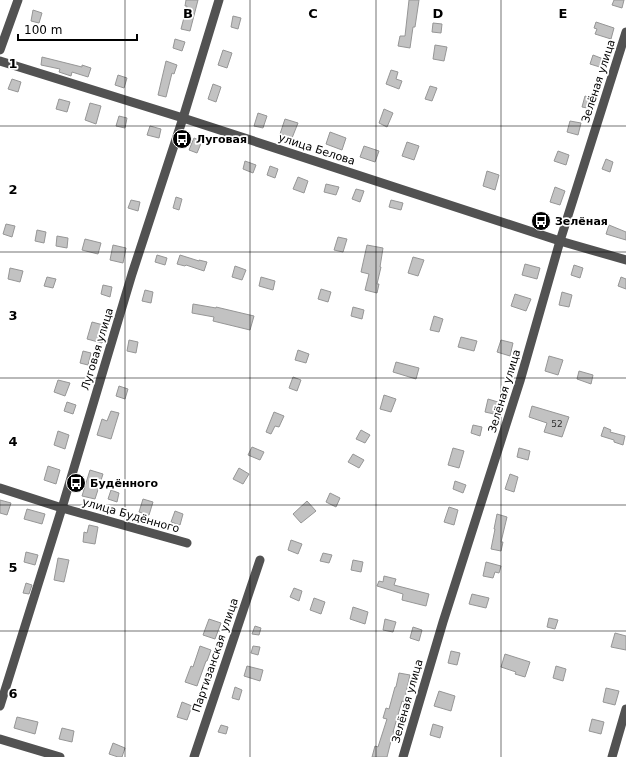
<svg xmlns="http://www.w3.org/2000/svg" width="626" height="757" viewBox="0 0 626 757" font-family="'DejaVu Sans',sans-serif">
<style>
.building{fill:#c2c2c2;stroke:#969696}
.lines{fill:none;stroke-linecap:round;stroke-linejoin:round}
.minor{stroke:#525252;stroke-width:9}
.grid{fill:none;stroke:#000;stroke-width:1;stroke-opacity:0.55}
.labels{text-anchor:middle;stroke-width:3.5;stroke-linejoin:round;paint-order:stroke}
.number-label{font-size:9px;fill:#303030}
.street-label{font-size:11px;fill:#000;stroke:#fff}
.poi-label{font-size:11px;font-weight:bold;fill:#000;stroke:#fff;text-anchor:start}
.grid-label{font-size:13px;text-anchor:middle;font-weight:bold;fill:#000;stroke:#fff;stroke-width:3.5;stroke-linejoin:round;paint-order:stroke}
</style>
<rect width="100%" height="100%" fill="#fff"/>
<g class="building">
<polygon points="186,0 198,0 190,31 181,29 187,6 185,6"/>
<polygon points="409,0 419,0 415,27 413,27 410,48 398,46 400,36 405,36"/>
<polygon points="614,0 624,0 622,8 612,5"/>
<polygon points="33,10 42,13 39,23 31,21"/>
<polygon points="233,16 241,18 238,29 231,27"/>
<polygon points="596,22 614,28 611,39 595,34 597,29 594,28"/>
<polygon points="433,23 442,24 441,33 432,32"/>
<polygon points="175,39 185,42 182,51 173,48"/>
<polygon points="435,45 447,47 444,61 433,59"/>
<polygon points="223,50 232,53 227,68 218,65"/>
<polygon points="593,55 606,60 603,68 590,64"/>
<polygon points="42,57 82,67 82,65 91,68 88,77 72,72 71,76 59,72 60,69 41,65"/>
<polygon points="166,61 177,65 174,74 172,73 166,97 158,95"/>
<polygon points="391,70 398,72 396,79 402,81 399,89 386,84"/>
<polygon points="118,75 127,78 124,88 115,85"/>
<polygon points="12,79 21,82 18,92 8,89"/>
<polygon points="213,84 221,87 216,102 208,99"/>
<polygon points="430,86 437,88 432,101 425,99"/>
<polygon points="585,96 594,99 592,109 582,107"/>
<polygon points="59,99 70,102 67,112 56,109"/>
<polygon points="90,103 101,106 96,124 85,120"/>
<polygon points="384,109 393,113 387,127 379,123"/>
<polygon points="258,113 267,116 263,128 254,126"/>
<polygon points="119,116 127,118 125,128 116,126"/>
<polygon points="285,119 298,123 292,138 280,134"/>
<polygon points="570,121 581,123 578,135 567,132"/>
<polygon points="150,126 161,129 159,138 147,135"/>
<polygon points="330,132 346,138 342,150 326,144"/>
<polygon points="194,138 202,141 197,153 189,150"/>
<polygon points="407,142 419,146 414,160 402,156"/>
<polygon points="364,146 379,151 375,162 360,157"/>
<polygon points="558,151 569,155 566,165 554,161"/>
<polygon points="606,159 613,162 610,172 602,169"/>
<polygon points="245,161 256,165 253,173 243,169"/>
<polygon points="270,166 278,169 275,178 267,175"/>
<polygon points="487,171 499,175 495,190 483,186"/>
<polygon points="298,177 308,181 304,193 293,189"/>
<polygon points="326,184 339,187 336,195 324,192"/>
<polygon points="555,187 565,191 560,205 550,202"/>
<polygon points="356,189 364,191 360,202 352,199"/>
<polygon points="176,197 182,199 179,210 173,208"/>
<polygon points="131,200 140,202 138,211 128,208"/>
<polygon points="391,200 403,203 401,210 389,207"/>
<polygon points="6,224 15,226 12,237 3,234"/>
<polygon points="609,225 626,232 626,240 606,234"/>
<polygon points="37,230 46,232 44,243 35,241"/>
<polygon points="57,236 68,238 67,248 56,246"/>
<polygon points="338,237 347,239 343,252 334,250"/>
<polygon points="85,239 101,243 98,254 82,250"/>
<polygon points="113,245 126,248 123,263 110,260"/>
<polygon points="367,245 383,248 380,267 381,267 377,284 379,284 377,293 365,290 369,274 361,272"/>
<polygon points="157,255 167,258 165,265 155,262"/>
<polygon points="180,255 199,261 199,260 207,262 204,271 186,265 185,266 177,264"/>
<polygon points="413,257 424,260 418,276 408,273"/>
<polygon points="525,264 540,268 537,279 522,275"/>
<polygon points="574,265 583,268 580,278 571,275"/>
<polygon points="235,266 246,270 242,280 232,277"/>
<polygon points="10,268 23,271 20,282 8,279"/>
<polygon points="47,277 56,279 53,288 44,286"/>
<polygon points="261,277 275,281 273,290 259,286"/>
<polygon points="621,277 626,279 626,289 618,286"/>
<polygon points="103,285 112,287 110,297 101,294"/>
<polygon points="321,289 331,292 328,302 318,299"/>
<polygon points="145,290 153,292 151,303 142,301"/>
<polygon points="562,292 572,295 569,307 559,305"/>
<polygon points="515,294 531,299 526,311 511,306"/>
<polygon points="193,304 216,308 216,307 254,316 250,330 213,321 214,317 192,313"/>
<polygon points="353,307 364,310 362,319 351,316"/>
<polygon points="434,316 443,319 439,332 430,330"/>
<polygon points="92,322 107,326 102,343 87,339"/>
<polygon points="461,337 477,341 474,351 458,347"/>
<polygon points="129,340 138,342 136,353 127,351"/>
<polygon points="501,340 513,343 510,356 497,352"/>
<polygon points="298,350 309,354 306,363 295,360"/>
<polygon points="83,351 91,353 88,365 80,363"/>
<polygon points="549,356 563,360 558,375 545,371"/>
<polygon points="396,362 419,368 416,379 393,372"/>
<polygon points="579,371 593,375 591,384 577,379"/>
<polygon points="293,377 301,380 297,391 289,388"/>
<polygon points="58,380 70,383 65,396 54,392"/>
<polygon points="119,386 128,389 125,399 116,396"/>
<polygon points="384,395 396,399 391,412 380,409"/>
<polygon points="488,399 498,402 494,414 485,412"/>
<polygon points="67,402 76,405 73,414 64,411"/>
<polygon points="532,406 569,417 562,437 544,432 547,423 529,417"/>
<polygon points="111,411 119,413 111,439 97,435 102,419 107,421"/>
<polygon points="274,412 284,416 279,427 275,426 271,434 266,432"/>
<polygon points="473,425 482,427 480,436 471,433"/>
<polygon points="604,427 611,430 610,432 625,436 623,445 614,442 614,440 601,436"/>
<polygon points="361,430 370,435 365,443 356,439"/>
<polygon points="58,431 69,435 65,449 54,445"/>
<polygon points="252,447 264,452 260,460 248,455"/>
<polygon points="453,448 464,451 459,468 448,465"/>
<polygon points="519,448 530,451 528,460 517,457"/>
<polygon points="353,454 364,460 359,468 348,462"/>
<polygon points="48,466 60,470 56,484 44,480"/>
<polygon points="239,468 249,474 243,484 233,479"/>
<polygon points="90,470 103,474 95,499 82,496"/>
<polygon points="510,474 518,477 514,492 505,489"/>
<polygon points="455,481 466,485 463,493 453,489"/>
<polygon points="111,490 119,493 117,502 108,499"/>
<polygon points="330,493 340,498 336,507 326,502"/>
<polygon points="143,499 153,502 149,515 139,512"/>
<polygon points="0,500 11,503 7,515 0,513"/>
<polygon points="307,501 316,511 301,523 293,514"/>
<polygon points="449,507 458,510 454,525 444,522"/>
<polygon points="27,509 45,514 42,524 24,519"/>
<polygon points="175,511 183,514 180,525 171,522"/>
<polygon points="497,514 507,517 501,542 503,542 501,551 491,549 495,529 494,529"/>
<polygon points="89,525 98,527 95,544 83,542 84,532 87,533"/>
<polygon points="291,540 302,544 298,554 288,550"/>
<polygon points="26,552 38,555 35,565 24,562"/>
<polygon points="323,553 332,555 329,563 320,561"/>
<polygon points="58,558 69,560 64,582 54,580"/>
<polygon points="353,560 363,562 361,572 351,570"/>
<polygon points="486,562 501,566 499,573 495,572 493,578 483,576"/>
<polygon points="384,576 396,579 394,585 429,594 426,606 402,600 403,594 377,586 379,581 383,582"/>
<polygon points="26,583 32,585 29,594 23,593"/>
<polygon points="294,588 302,591 299,601 290,597"/>
<polygon points="472,594 489,598 486,608 469,604"/>
<polygon points="314,598 325,602 321,614 310,610"/>
<polygon points="353,607 368,612 365,624 350,619"/>
<polygon points="549,618 558,620 555,629 547,627"/>
<polygon points="209,619 221,623 215,639 203,635"/>
<polygon points="385,619 396,622 393,632 383,630"/>
<polygon points="255,626 261,628 259,635 252,634"/>
<polygon points="413,627 422,630 419,641 410,638"/>
<polygon points="615,633 626,636 626,650 611,647"/>
<polygon points="200,646 211,650 207,661 206,661 197,686 185,682 191,666 193,667"/>
<polygon points="253,646 260,647 258,655 251,653"/>
<polygon points="451,651 460,653 457,665 448,663"/>
<polygon points="505,654 530,662 525,677 515,674 516,672 501,667"/>
<polygon points="247,666 263,670 260,681 244,676"/>
<polygon points="556,666 566,669 563,681 553,678"/>
<polygon points="399,673 410,675 404,702 402,701 393,732 395,732 393,741 391,741 387,757 372,757 375,746 378,747 387,719 383,718 386,708 389,709 395,687 396,687"/>
<polygon points="235,687 242,690 239,700 232,698"/>
<polygon points="606,688 619,691 615,705 603,702"/>
<polygon points="439,691 455,696 451,711 434,706"/>
<polygon points="182,702 192,706 187,720 177,717"/>
<polygon points="17,717 38,722 35,734 14,728"/>
<polygon points="592,719 604,722 601,734 589,731"/>
<polygon points="433,724 443,727 440,738 430,735"/>
<polygon points="221,725 228,727 226,734 218,732"/>
<polygon points="62,728 74,731 72,742 59,739"/>
<polygon points="113,743 125,748 122,757 118,757 109,754"/>
</g>
<g class="lines">
<g class="minor">
<polyline points="0,50 18,0"/>
<polyline points="0,61 183,118 560,241 626,260"/>
<polyline points="0,488 62,508 187,543"/>
<polyline points="0,706 62,508 132,274 183,118 219,0"/>
<polyline points="0,739 60,757"/>
<polyline points="194,757 260,560"/>
<polyline points="403,757 443,622 520,381 560,241 626,32"/>
<polyline points="612,757 626,709"/>
</g>
</g>
<path class="grid" d="M125,0V757M250,0V757M376,0V757M501,0V757M0,126H626M0,252H626M0,378H626M0,505H626M0,631H626"/>
<defs>
<symbol id="bus-disc" viewBox="-11 -11 22 22"><circle r="9.5" fill="#000" stroke="#fff"/><path d="M-5-6H5V4H4V6H2V4H-2V6H-4V4H-5ZM-3.5-4V0h7V-4ZM-3.5 1.2v1.5H-2V1.2ZM2 1.2v1.5H3.5V1.2Z" fill="#fff"/></symbol>
</defs>
<g fill-rule="evenodd">
<use href="#bus-disc" x="171" y="128" width="22" height="22"/>
<use href="#bus-disc" x="530" y="210" width="22" height="22"/>
<use href="#bus-disc" x="65" y="472" width="22" height="22"/>
</g>
<g class="labels">
<g class="number-label">
<text x="557" y="427">52</text>
</g>
<g class="street-label">
<text transform="translate(598 81) rotate(-72)" y="4">Зелёная улица</text>
<text transform="translate(317 149) rotate(18)" y="4">улица Белова</text>
<text transform="translate(97 349) rotate(-73)" y="4">Луговая улица</text>
<text transform="translate(504 391) rotate(-73)" y="4">Зелёная улица</text>
<text transform="translate(131 515) rotate(16)" y="4">улица Будённого</text>
<text transform="translate(215 655) rotate(-71)" y="4">Партизанская улица</text>
<text transform="translate(407 701) rotate(-74)" y="4">Зелёная улица</text>
</g>
<g class="poi-label">
<text x="196" y="143">Луговая</text>
<text x="555" y="225">Зелёная</text>
<text x="90" y="487">Будённого</text>
</g>
</g>
<g class="grid-label">
<text x="188" y="18">B</text>
<text x="313" y="18">C</text>
<text x="438" y="18">D</text>
<text x="563" y="18">E</text>
<text x="13" y="68">1</text>
<text x="13" y="194">2</text>
<text x="13" y="320">3</text>
<text x="13" y="446">4</text>
<text x="13" y="572">5</text>
<text x="13" y="698">6</text>
</g>
<path d="M18 34v6h119v-6" fill="none" stroke="#000000" stroke-width="2"/>
<text x="24" y="34" font-size="12" fill="#000000" stroke="#ffffff" stroke-width="3" paint-order="stroke">100 m</text>
</svg>
